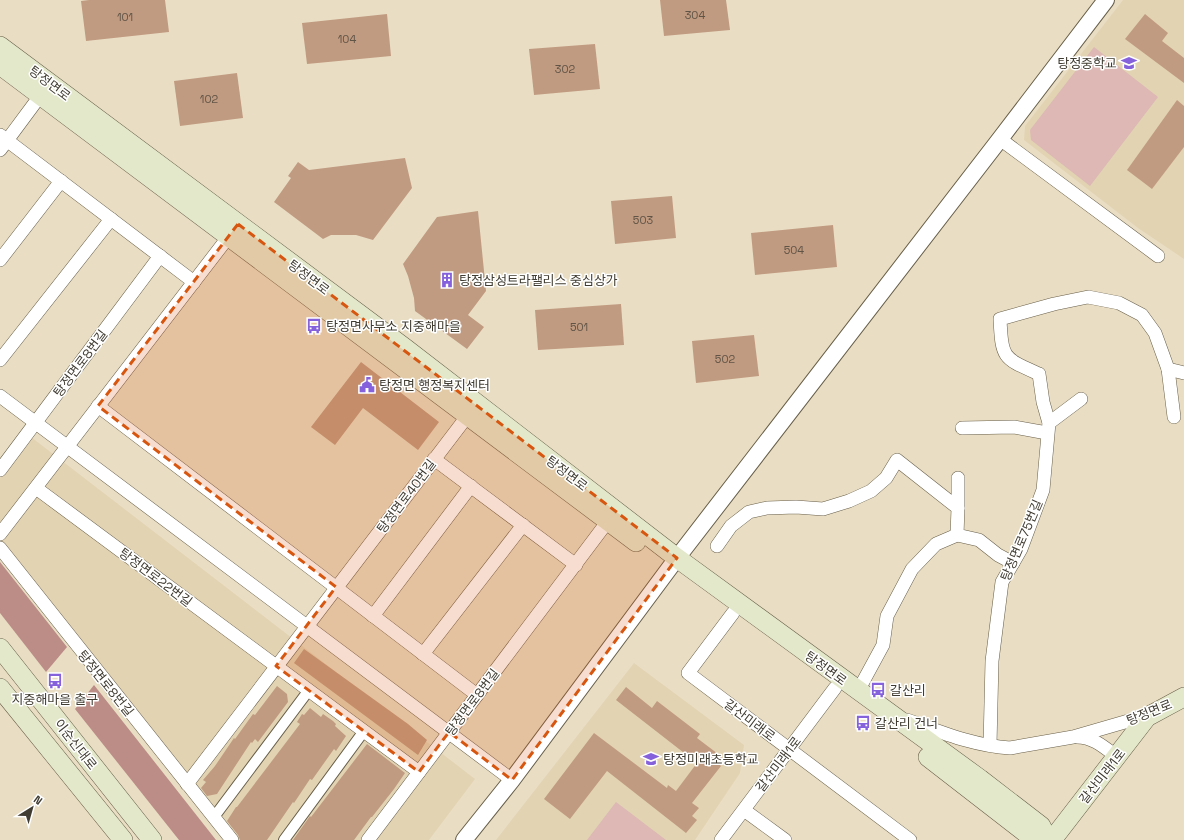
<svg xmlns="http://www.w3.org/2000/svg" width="1184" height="840" viewBox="0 0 1184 840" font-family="'Space Grotesk','Noto Sans KR',sans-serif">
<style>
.built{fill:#e2d3b3}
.green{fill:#ddb8b4}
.forest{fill:#bc8c87}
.building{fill:#c19b81}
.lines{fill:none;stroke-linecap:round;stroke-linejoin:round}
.pedestrian-casing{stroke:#685e48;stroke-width:12}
.minor-casing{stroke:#685e48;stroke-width:14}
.tertiary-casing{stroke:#685e48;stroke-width:18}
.secondary-casing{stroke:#685e48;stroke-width:20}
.pedestrian{stroke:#fff;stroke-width:10}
.minor{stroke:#fff;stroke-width:13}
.tertiary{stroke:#fff;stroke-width:16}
.secondary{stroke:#e4e8cb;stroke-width:19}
.marked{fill:#d75610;fill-opacity:0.2;stroke:#d75610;stroke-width:3;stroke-dasharray:8 5;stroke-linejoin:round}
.labels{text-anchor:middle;stroke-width:3;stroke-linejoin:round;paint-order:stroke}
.number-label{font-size:11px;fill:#605446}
.poi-label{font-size:13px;fill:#403c32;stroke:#fff;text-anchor:start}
.street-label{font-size:13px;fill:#403c32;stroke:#fff}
</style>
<rect width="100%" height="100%" fill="#e9dec4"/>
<g class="built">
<polygon points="1123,0 1184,0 1184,259 1138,228 1024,140 1025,126"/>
<polygon points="31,437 475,779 429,840 233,840 0,543 0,478"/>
<polygon points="634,663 744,745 740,773 695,840 496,840"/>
</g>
<g class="green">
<polygon points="1094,47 1158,97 1090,186 1031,140 1030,130"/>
<polygon points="616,802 666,840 587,840"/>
</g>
<g class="forest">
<polygon points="0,562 67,647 46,672 0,613"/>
<polygon points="94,685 216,840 179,840 75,709"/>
</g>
<g class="building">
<polygon points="89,0 165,0 169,32 86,41 81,1"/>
<polygon points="660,0 726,0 730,30 664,36"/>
<polygon points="387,14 391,56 307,64 302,23"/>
<polygon points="1145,14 1168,33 1162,41 1184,58 1184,83 1125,39"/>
<polygon points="595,44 600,89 534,95 529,49"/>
<polygon points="237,73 243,118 180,126 174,81"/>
<polygon points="1177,100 1184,106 1184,147 1152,189 1127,170"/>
<polygon points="405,158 412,188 373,240 356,235 331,235 323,239 274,202 291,178 288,176 298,162 309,170"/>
<polygon points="672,196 676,238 615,244 611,201"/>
<polygon points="478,211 486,291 468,315 484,327 467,349 415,311 414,298 408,276 403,264 437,217"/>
<polygon points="833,225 837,267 755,275 751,233"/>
<polygon points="621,304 624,345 538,350 535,310"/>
<polygon points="754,335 759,376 696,383 692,341"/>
<polygon points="361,362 439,422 418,450 363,408 335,445 311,427"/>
<polygon points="304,649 408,724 427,740 418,755 294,663"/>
<polygon points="277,686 287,694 288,702 258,742 255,739 252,743 251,742 217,794 207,796 201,788 206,782 203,780 215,766 234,738 235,739 253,714 255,715"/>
<polygon points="626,687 652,708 657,701 700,734 697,738 722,757 718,763 721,766 692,803 699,808 692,816 697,820 686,833 607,771 570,819 544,799 594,733 667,788 668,785 676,791 697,763 616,700"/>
<polygon points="310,708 321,717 323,714 333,721 336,724 335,726 346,736 336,751 334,749 312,780 310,779 294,803 293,802 267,840 240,840 238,835 227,821 236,807 237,807 300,724 297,722 302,714 304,715"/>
<polygon points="367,744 405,773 394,789 372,817 371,817 354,840 293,840 310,816 311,817"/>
</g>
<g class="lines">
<defs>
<g id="pedestrian">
<polyline points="214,817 309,690"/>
<polyline points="284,840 364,731"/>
</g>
<g id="minor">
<polyline points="0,135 194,282"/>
<polyline points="1000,139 1158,256"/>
<polyline points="0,150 40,96"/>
<polyline points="0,260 61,181"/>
<polyline points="0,360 111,219"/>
<polyline points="1168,369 1174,417"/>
<polyline points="0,396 512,780"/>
<polyline points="98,406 477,695"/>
<polyline points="1049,423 1081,399"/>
<polyline points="962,428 1014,427 1047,433"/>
<polyline points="434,459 576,565"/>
<polyline points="0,470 160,256"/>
<polyline points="36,488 419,772"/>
<polyline points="958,508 958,478"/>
<polyline points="0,534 233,231"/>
<polyline points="717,546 731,526 749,512 767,508 796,507 823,509 849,501 871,491 886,478 897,460 958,508 957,535 979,540 998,555 1013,563"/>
<polyline points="0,548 232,840"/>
<polyline points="733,613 688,673 910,840"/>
<polyline points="373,616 471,486"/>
<polyline points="423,654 523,525"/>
<polyline points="858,691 883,645 887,616 912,569 936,544 957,535"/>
<path d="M907,720C941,732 974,746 1010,748L1073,737L1149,715"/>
<path d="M1077,737C1093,737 1104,747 1117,757"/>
<path d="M990,745L992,661L1002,582L1021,549L1043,490L1049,423L1043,402L1039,374C1003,358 1002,359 1000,319L1054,304L1088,297L1119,303L1142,315L1155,333L1168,369L1184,373"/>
<polyline points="187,784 472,410"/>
<polyline points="744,810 785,840"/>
<polyline points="368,840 608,521"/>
<polyline points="721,840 835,688"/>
</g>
<polyline id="tertiary" points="464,840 512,780 677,558 1000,139 1106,0"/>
<g id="secondary">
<polyline points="0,46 405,348 677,558 980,779 1041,826 1048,840"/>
<polyline points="0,65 636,542"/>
<polyline points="0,648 152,840"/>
<polyline points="0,688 123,840"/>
<polyline points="928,757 1026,833 1042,840"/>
<polyline points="1052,840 1147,717 1184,697"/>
</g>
</defs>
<use href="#pedestrian" class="pedestrian-casing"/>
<use href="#minor" class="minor-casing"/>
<use href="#tertiary" class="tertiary-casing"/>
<use href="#secondary" class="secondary-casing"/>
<use href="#pedestrian" class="pedestrian"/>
<use href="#minor" class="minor"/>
<use href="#tertiary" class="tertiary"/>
<use href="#secondary" class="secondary"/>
</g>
<path class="marked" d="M238,224L677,558L512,780L449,732L419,772L276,666L336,587L98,406Z"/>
<defs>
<symbol id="school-bare" viewBox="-9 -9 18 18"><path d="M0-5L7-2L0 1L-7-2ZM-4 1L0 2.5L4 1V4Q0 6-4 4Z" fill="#8562dc" stroke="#fff" stroke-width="2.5" paint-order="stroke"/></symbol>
<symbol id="building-bare" viewBox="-9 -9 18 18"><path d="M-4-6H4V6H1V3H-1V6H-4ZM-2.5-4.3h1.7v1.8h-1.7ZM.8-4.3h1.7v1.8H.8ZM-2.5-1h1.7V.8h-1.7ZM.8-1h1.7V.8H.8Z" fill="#8562dc" stroke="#fff" stroke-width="2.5" paint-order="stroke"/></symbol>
<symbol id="bus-bare" viewBox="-9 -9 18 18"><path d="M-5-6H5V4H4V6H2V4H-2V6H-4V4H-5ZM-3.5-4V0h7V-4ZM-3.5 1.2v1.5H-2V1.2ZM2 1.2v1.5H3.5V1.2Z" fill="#8562dc" stroke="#fff" stroke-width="2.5" paint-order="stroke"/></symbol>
<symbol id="civic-bare" viewBox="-9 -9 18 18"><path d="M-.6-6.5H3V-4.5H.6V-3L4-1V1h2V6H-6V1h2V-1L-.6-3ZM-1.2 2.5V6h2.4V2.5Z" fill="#8562dc" stroke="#fff" stroke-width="2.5" paint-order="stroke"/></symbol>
</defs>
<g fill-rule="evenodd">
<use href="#school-bare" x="1118" y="52" width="22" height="22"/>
<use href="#building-bare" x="436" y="269" width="22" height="22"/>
<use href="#bus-bare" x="303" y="315" width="22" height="22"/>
<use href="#civic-bare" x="356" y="374" width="22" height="22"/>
<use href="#bus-bare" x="44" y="670" width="22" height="22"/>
<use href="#bus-bare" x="867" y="679" width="22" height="22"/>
<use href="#bus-bare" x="852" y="712" width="22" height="22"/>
<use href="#school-bare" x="640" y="748" width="22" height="22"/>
</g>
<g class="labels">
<g class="number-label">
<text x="695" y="19">304</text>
<text x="125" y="21">101</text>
<text x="347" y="43">104</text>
<text x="565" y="73">302</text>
<text x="209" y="103">102</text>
<text x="643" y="224">503</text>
<text x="794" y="254">504</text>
<text x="579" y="331">501</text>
<text x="725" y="363">502</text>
</g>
<g class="poi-label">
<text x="1117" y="68" text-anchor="end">탕정중학교</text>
<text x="459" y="285">탕정삼성트라팰리스 중심상가</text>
<text x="326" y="331">탕정면사무소 지중해마을</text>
<text x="379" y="390">탕정면 행정복지센터</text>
<text x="890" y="695">갈산리</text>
<text x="55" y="704" text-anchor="middle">지중해마을 출구</text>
<text x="875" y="728">갈산리 건너</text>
<text x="663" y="764">탕정미래초등학교</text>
</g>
<g class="street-label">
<text transform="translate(50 83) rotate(37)" y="5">탕정면로</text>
<text transform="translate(309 277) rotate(37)" y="5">탕정면로</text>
<text transform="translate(80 363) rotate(-53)" y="5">탕정면로8번길</text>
<text transform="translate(567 473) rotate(37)" y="5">탕정면로</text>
<text transform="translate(406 496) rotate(-53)" y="5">탕정면로40번길</text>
<text transform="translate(1021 540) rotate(-67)" y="5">탕정면로75번길</text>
<text transform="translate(156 577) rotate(37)" y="5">탕정면로22번길</text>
<text transform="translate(826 668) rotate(36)" y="5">탕정면로</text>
<text transform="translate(106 683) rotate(51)" y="5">탕정면로8번길</text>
<text transform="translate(472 702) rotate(-53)" y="5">탕정면로8번길</text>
<text transform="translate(1149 712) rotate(-22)" y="5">탕정면로</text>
<text transform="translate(750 720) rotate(37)" y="5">갈산미래로</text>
<text transform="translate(76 744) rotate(52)" y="5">이순신대로</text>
<text transform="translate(778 764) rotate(-53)" y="5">갈산미래1로</text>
<text transform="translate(1102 776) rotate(-52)" y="5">갈산미래1로</text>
</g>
</g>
<g transform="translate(32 808) rotate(37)" stroke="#ffffff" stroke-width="3" paint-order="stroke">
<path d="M0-3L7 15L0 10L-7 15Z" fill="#403c32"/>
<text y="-6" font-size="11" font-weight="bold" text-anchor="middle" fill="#403c32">N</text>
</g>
</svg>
